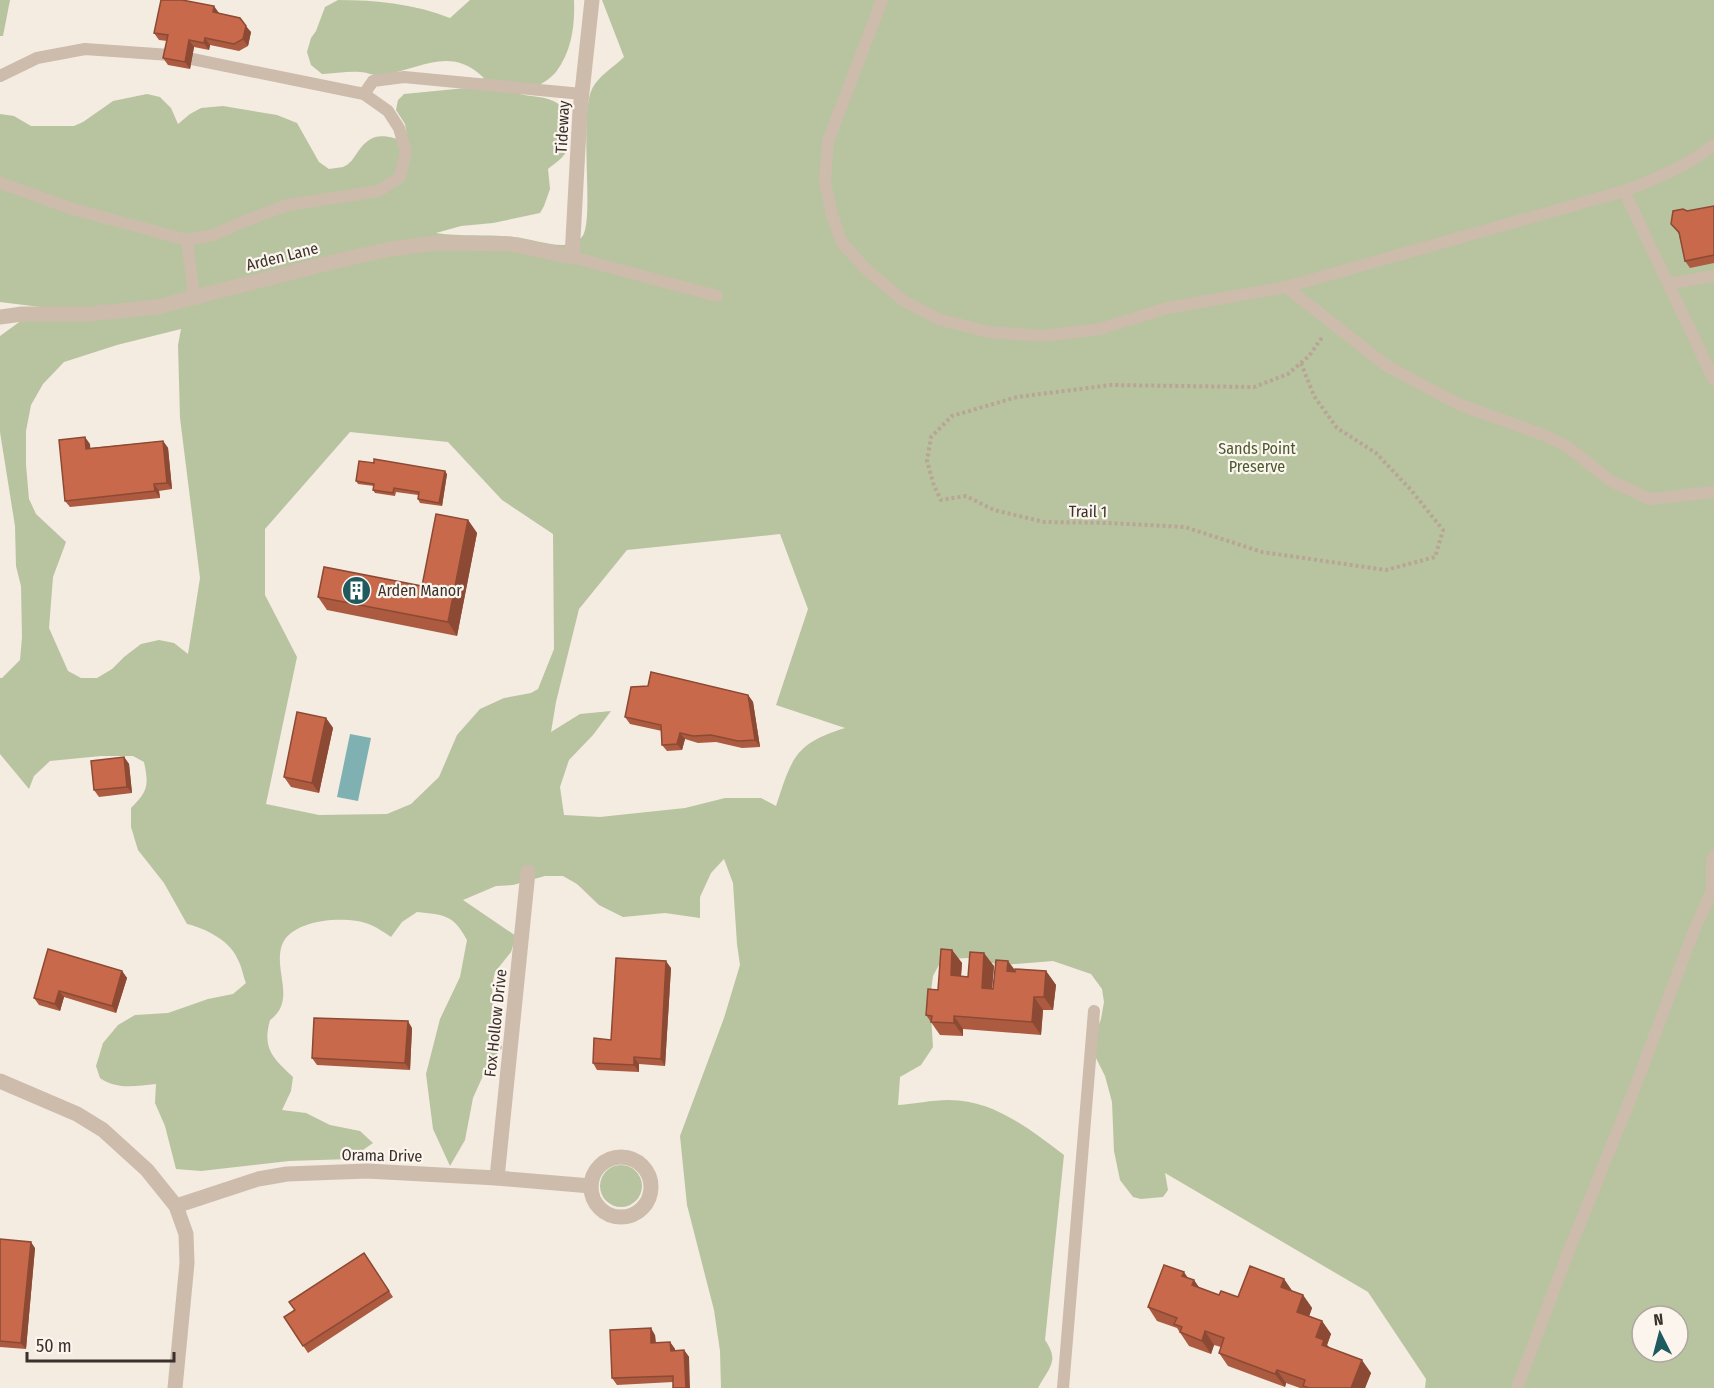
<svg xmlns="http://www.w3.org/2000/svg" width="1714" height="1388" viewBox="0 0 1714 1388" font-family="'Fira Sans Condensed',sans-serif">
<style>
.green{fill:#b8c4a0;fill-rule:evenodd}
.water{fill:#7fb0b2}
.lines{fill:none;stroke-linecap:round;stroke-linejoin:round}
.path{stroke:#b9a596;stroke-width:4;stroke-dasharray:3 3;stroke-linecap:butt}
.service{stroke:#cdbbac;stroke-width:12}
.minor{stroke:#cdbbac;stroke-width:15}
.wall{fill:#ac5a40}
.shaded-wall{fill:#8c4a34}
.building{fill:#c8694b;stroke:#8c4a34;stroke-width:1.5}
.labels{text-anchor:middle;stroke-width:4.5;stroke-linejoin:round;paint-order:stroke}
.street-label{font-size:16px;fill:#3b302b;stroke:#fbf5ee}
.park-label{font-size:16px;fill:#4a5a2e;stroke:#fbf5ee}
.poi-label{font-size:16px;fill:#3b302b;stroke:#fbf5ee;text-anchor:start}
</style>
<rect width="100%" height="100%" fill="#f4ebe1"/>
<g class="green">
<polygon points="0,0 10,0 3,36 0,36"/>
<path d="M338,0C376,0 415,4 450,18L470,0H574C575,25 572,51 556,72C547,83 532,88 520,94C531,97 546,96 557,103C566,109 570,143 566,152C562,159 554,164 548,169L550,189L544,206L540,213L493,223L461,226L436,233C462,237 488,234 514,237C527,238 552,246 564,245C568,244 577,241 581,238C596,226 578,119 592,89C598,76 614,67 624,57L602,0H1714V1388H1425L1426,1379L1368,1292L1165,1173L1168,1190L1163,1197L1141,1199L1133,1197L1120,1180L1114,1151L1112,1102L1105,1076L1090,1046L1101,1019L1104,1002L1102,989L1091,974L1053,961L1002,965L967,958L950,959L940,963L933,976L930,999L933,1047L921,1065L900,1077L898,1105C915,1104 931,1100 949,1100C994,1100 1029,1129 1064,1155L1045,1340C1060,1362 1049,1367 1038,1388H721L720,1351L714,1310L687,1205L680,1136L724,1018L740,965L737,944L733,883L724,859L711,873L700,897V918L665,913L623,917L599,905L577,884L563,876H545L513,885L496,886L463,900L516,936L511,952L495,972L492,986L493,1012L502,1048L486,1069L473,1098L465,1140L450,1166L433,1129L426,1074L440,1019L460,977L467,940C453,914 444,915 417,912L402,922L391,937C385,933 378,928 371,925C349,915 292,918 282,945C273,970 297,1001 270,1020C262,1049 273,1058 293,1077L291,1091L282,1110L306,1113L330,1125L360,1131L373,1143L350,1159L289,1161L201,1171L176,1169L165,1126L155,1103L156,1084C136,1086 117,1090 100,1078L96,1066L103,1043L118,1025L135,1015L168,1013L208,999L233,994L246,983C243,976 242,967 238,960C231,941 205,928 187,924L164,883L138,850L131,827V808C148,791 149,786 144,762L133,756H101L50,761L34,776L29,789L0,754V678H2L20,660L22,637L21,586L16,566L15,526L0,432V336L40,307L0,302V114L14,116L31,126H74L83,122L113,101L147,94L160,97L171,108L178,124L190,114L201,108L223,106L277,115L297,123L319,162L329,169C333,168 339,168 343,167C350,164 353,159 357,153C372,130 385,135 408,142L405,124L396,110L398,100L404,94L466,88L484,78C451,45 420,69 383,75C375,77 367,72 360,72C347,71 334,74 322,74L311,65L307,52L311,38L316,31L325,7ZM181,329L178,345L180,418L200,578L188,654L174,643L159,640L141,644L124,657L112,669L97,678H81L68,671L49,628L53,577L66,542L36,514L29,499L26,465V431L31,405L43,384L64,362L117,345ZM350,432L448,442L502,500L553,534L554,649L538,689L531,693L504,698L480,709L457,735L439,777L411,804L387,814L319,815L266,804L297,657L265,595V529ZM780,534L808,609L776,705L845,728C794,744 792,758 776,806L761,798H725L685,808L600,817L564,815L560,787L569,760L593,735L611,711L580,714L551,732L556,702L579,609L627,550ZM1642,1316H1678V1352H1642Z"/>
<circle cx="621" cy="1186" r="21"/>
</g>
<polygon class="water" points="350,734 371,738 358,801 337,797"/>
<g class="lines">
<polyline class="path" points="1301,363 1314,396 1337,428 1376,453 1411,490 1443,530 1435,557 1386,570 1262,552 1185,527 1109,523 1044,522 994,510 966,496 941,500 934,486 927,461 931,437 952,416 1017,397 1111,385 1254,387 1288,374 1309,356 1323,336"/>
<g class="service">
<polyline points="882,0 828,141 825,182 832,215 842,243 867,270 904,301 938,319 989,332 1043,336 1100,329 1167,308 1286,287 1624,191 1714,380"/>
<polyline points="0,76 37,58 85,49 170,55"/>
<polyline points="364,94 373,81 404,77 582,94"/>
<polyline points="0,183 73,209 187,240 194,297"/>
<path d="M1624,191C1656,179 1686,166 1714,145"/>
<polyline points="187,240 213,235 255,217 288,205 379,191 400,177 406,152 399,128 388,111 364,94 192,59"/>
<polyline points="572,257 717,296"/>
<polyline points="1668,284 1714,276"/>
<polyline points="1286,287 1387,366 1458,404 1544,435 1568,447 1611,481 1649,499 1714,492"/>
<polyline points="1712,889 1712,861 1714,856"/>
<polyline points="1063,1388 1094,1011"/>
<polyline points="1517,1388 1564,1263 1634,1090 1693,933 1714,886"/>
</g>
<g class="minor">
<polyline points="0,317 22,314 89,314 157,307 316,266 390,249 436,243 511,244 572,257 580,111 592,0"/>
<polyline points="0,1081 77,1114 103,1130 147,1170 176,1206 186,1234 187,1263 175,1388"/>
<circle cx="621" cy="1187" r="30"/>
<polyline points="497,1178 528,872"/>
<polyline points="176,1206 258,1179 287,1174 367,1171 497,1178 591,1186"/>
</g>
</g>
<g class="wall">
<polygon points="219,13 251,32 248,46 239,51 210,45 209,50 194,47 190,69 168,65 163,58 167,41 159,40 154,33"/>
<polygon points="1714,206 1714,263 1690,268 1685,261 1679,234 1671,224 1687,211"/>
<polygon points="163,441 168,448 172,489 159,491 160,498 70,507 65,501 90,444 90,448"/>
<polygon points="447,474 442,506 420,503 418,499 418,495 396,492 395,496 375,493 373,490 374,486 358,484 356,481"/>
<polygon points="468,520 477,533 457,636 327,610 318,597 422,586"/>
<polygon points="748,695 753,702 760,747 742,748 716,742 698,743 685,739 682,750 667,751 662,745 662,731 630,724 625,717"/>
<polygon points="326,718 333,728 319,793 291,787 284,777"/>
<polygon points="124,757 129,764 132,793 99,797 94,790"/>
<polygon points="952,950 962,963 961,976 968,977 994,966 992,989 993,989 1015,970 1046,971 1056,985 1053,1010 1043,1010 1041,1035 963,1029 963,1036 940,1035 926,1015 938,990"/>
<polygon points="671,968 665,1066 639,1064 639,1072 597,1070 593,1063 611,1040"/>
<polygon points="122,971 127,978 116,1013 64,997 60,1011 39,1005 34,998"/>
<polygon points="412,1028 410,1070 317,1065 312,1058"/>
<polygon points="0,1239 35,1248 26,1349 0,1347"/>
<polygon points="364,1253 393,1297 308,1353 284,1317 295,1310"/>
<polygon points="1188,1278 1194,1280 1199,1288 1219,1295 1238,1297 1284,1279 1292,1291 1303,1295 1312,1308 1309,1316 1322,1321 1331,1334 1327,1345 1330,1348 1371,1373 1365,1388 1300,1388 1286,1383 1285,1387 1228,1366 1219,1353 1221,1347 1214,1345 1211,1354 1189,1346 1177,1328 1157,1321 1148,1307"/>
<polygon points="655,1335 656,1343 670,1342 675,1349 675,1351 684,1350 689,1357 673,1382 617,1385 612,1378"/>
</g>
<g class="shaded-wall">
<polygon points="214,6 219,13 217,19 213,12"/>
<polygon points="246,26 251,32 248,46 243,39"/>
<polygon points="205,38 210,45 209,50 204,43"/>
<polygon points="189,40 194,47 190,69 185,62"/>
<polygon points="85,437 90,444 91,455 86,449"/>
<polygon points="163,441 168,448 172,489 167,483"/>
<polygon points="445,471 447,474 442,506 439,503"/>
<polygon points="154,484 159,491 160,498 155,491"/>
<polygon points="468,520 477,533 457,636 448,622"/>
<polygon points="748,695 753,702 760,747 755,740"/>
<polygon points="326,718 333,728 319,793 312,783"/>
<polygon points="680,733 685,739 682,750 677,744"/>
<polygon points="124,757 129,764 132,793 127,787"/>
<polygon points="952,950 962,963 960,989 951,975"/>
<polygon points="984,953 994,966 991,1001 982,988"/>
<polygon points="666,961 671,968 665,1066 661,1059"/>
<polygon points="1008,961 1018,974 1007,971"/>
<polygon points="122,971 127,978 116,1013 112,1006"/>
<polygon points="1046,971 1056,985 1053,1010 1044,997"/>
<polygon points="59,991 64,997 60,1011 55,1004"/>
<polygon points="1034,997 1043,1010 1041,1035 1032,1022"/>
<polygon points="954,1016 963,1029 963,1036 954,1023"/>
<polygon points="408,1021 412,1028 410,1070 405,1063"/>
<polygon points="634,1057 639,1064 639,1072 634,1065"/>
<polygon points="31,1242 35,1248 26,1349 21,1343"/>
<polygon points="1184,1272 1192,1284 1194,1280 1203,1293 1201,1299 1182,1276"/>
<polygon points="1284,1279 1293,1292 1281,1287"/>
<polygon points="1303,1295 1312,1308 1306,1325 1297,1312"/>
<polygon points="1322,1321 1331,1334 1327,1345 1334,1353 1332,1358 1316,1337"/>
<polygon points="651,1328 655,1335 656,1350 651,1343"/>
<polygon points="1205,1331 1214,1345 1211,1354 1202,1341"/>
<polygon points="670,1342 675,1349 675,1358 671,1351"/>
<polygon points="684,1350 689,1357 690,1388 686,1388"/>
<polygon points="1362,1360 1371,1373 1365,1388 1351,1388"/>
<polygon points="1277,1370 1286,1383 1285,1387 1275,1374"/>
</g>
<g class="building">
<polygon points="161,0 182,0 214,6 213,12 240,18 246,26 243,39 234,44 205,38 204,43 189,40 185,62 163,58 168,35 154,33"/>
<polygon points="1714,206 1714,255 1685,261 1679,232 1671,224 1673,211 1683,209 1687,211"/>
<polygon points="85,437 86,449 163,441 167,483 154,484 155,491 65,501 59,440"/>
<polygon points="374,459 445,471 439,503 418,499 419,492 394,488 393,493 373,490 374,484 356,481 359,461 374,463"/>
<polygon points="436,514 468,520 448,622 318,597 324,567 422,586"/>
<polygon points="651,672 748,695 755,740 738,741 711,735 693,736 680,733 677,744 662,745 661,725 625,717 631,687 648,686"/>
<polygon points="297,712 326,718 312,783 284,777"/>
<polygon points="124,757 127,787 94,790 91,761"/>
<polygon points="48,949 122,971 112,1006 59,991 55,1004 34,998"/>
<polygon points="941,949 952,950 951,975 968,977 970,952 984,953 982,988 993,989 996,960 1008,961 1007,971 1015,972 1015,969 1046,971 1044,997 1034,997 1032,1022 954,1016 954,1023 931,1022 932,1016 926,1015 928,989 938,990"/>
<polygon points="616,958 666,961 661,1059 634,1057 634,1065 593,1063 594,1038 611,1040"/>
<polygon points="314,1018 408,1021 405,1063 312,1058"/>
<polygon points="0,1239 31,1242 21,1343 0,1341"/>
<polygon points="364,1253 389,1291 303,1346 284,1317 295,1310 289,1302"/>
<polygon points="1164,1265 1184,1272 1182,1276 1194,1280 1192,1285 1219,1295 1221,1291 1238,1297 1250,1266 1284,1279 1281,1287 1303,1295 1297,1312 1322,1321 1316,1337 1324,1340 1322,1345 1362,1360 1351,1388 1309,1388 1303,1386 1305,1380 1277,1370 1275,1374 1219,1353 1224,1338 1205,1331 1202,1341 1180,1332 1182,1327 1174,1324 1177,1318 1148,1307"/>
<polygon points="651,1328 651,1343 670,1342 671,1351 684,1350 686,1388 673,1388 673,1376 612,1378 610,1330"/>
</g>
<defs>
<symbol id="building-disc" viewBox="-11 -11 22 22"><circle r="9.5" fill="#1f5a5e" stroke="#fbf5ee"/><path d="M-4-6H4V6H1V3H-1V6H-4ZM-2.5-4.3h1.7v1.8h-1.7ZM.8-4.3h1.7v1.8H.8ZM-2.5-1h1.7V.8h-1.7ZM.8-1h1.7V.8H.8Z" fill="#fff"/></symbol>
</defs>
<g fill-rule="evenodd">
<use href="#building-disc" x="340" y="574" width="33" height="33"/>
</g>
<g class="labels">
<g class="street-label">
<text transform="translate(562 127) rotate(-87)" y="6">Tideway</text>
<text transform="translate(282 256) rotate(-14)" y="6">Arden Lane</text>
<text transform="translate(1088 511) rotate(1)" y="6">Trail 1</text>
<text transform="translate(495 1023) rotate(-84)" y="6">Fox Hollow Drive</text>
<text transform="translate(382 1155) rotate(1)" y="6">Orama Drive</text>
</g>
<g class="park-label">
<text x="1257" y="454">Sands Point<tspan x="1257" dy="18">Preserve</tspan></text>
</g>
<g class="poi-label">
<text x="378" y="596">Arden Manor</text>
</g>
</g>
<g transform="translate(1660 1334) rotate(354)"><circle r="28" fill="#fbf5ee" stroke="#aea6a0" stroke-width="1.5"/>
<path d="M0-4.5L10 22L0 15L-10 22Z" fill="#1f5a5e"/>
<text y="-9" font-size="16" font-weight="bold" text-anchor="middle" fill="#3b302b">N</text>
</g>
<path d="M27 1352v9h147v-9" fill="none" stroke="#3b302b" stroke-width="3"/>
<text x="36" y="1352" font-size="18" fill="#3b302b" stroke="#fbf5ee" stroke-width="4.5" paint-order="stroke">50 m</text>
</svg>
